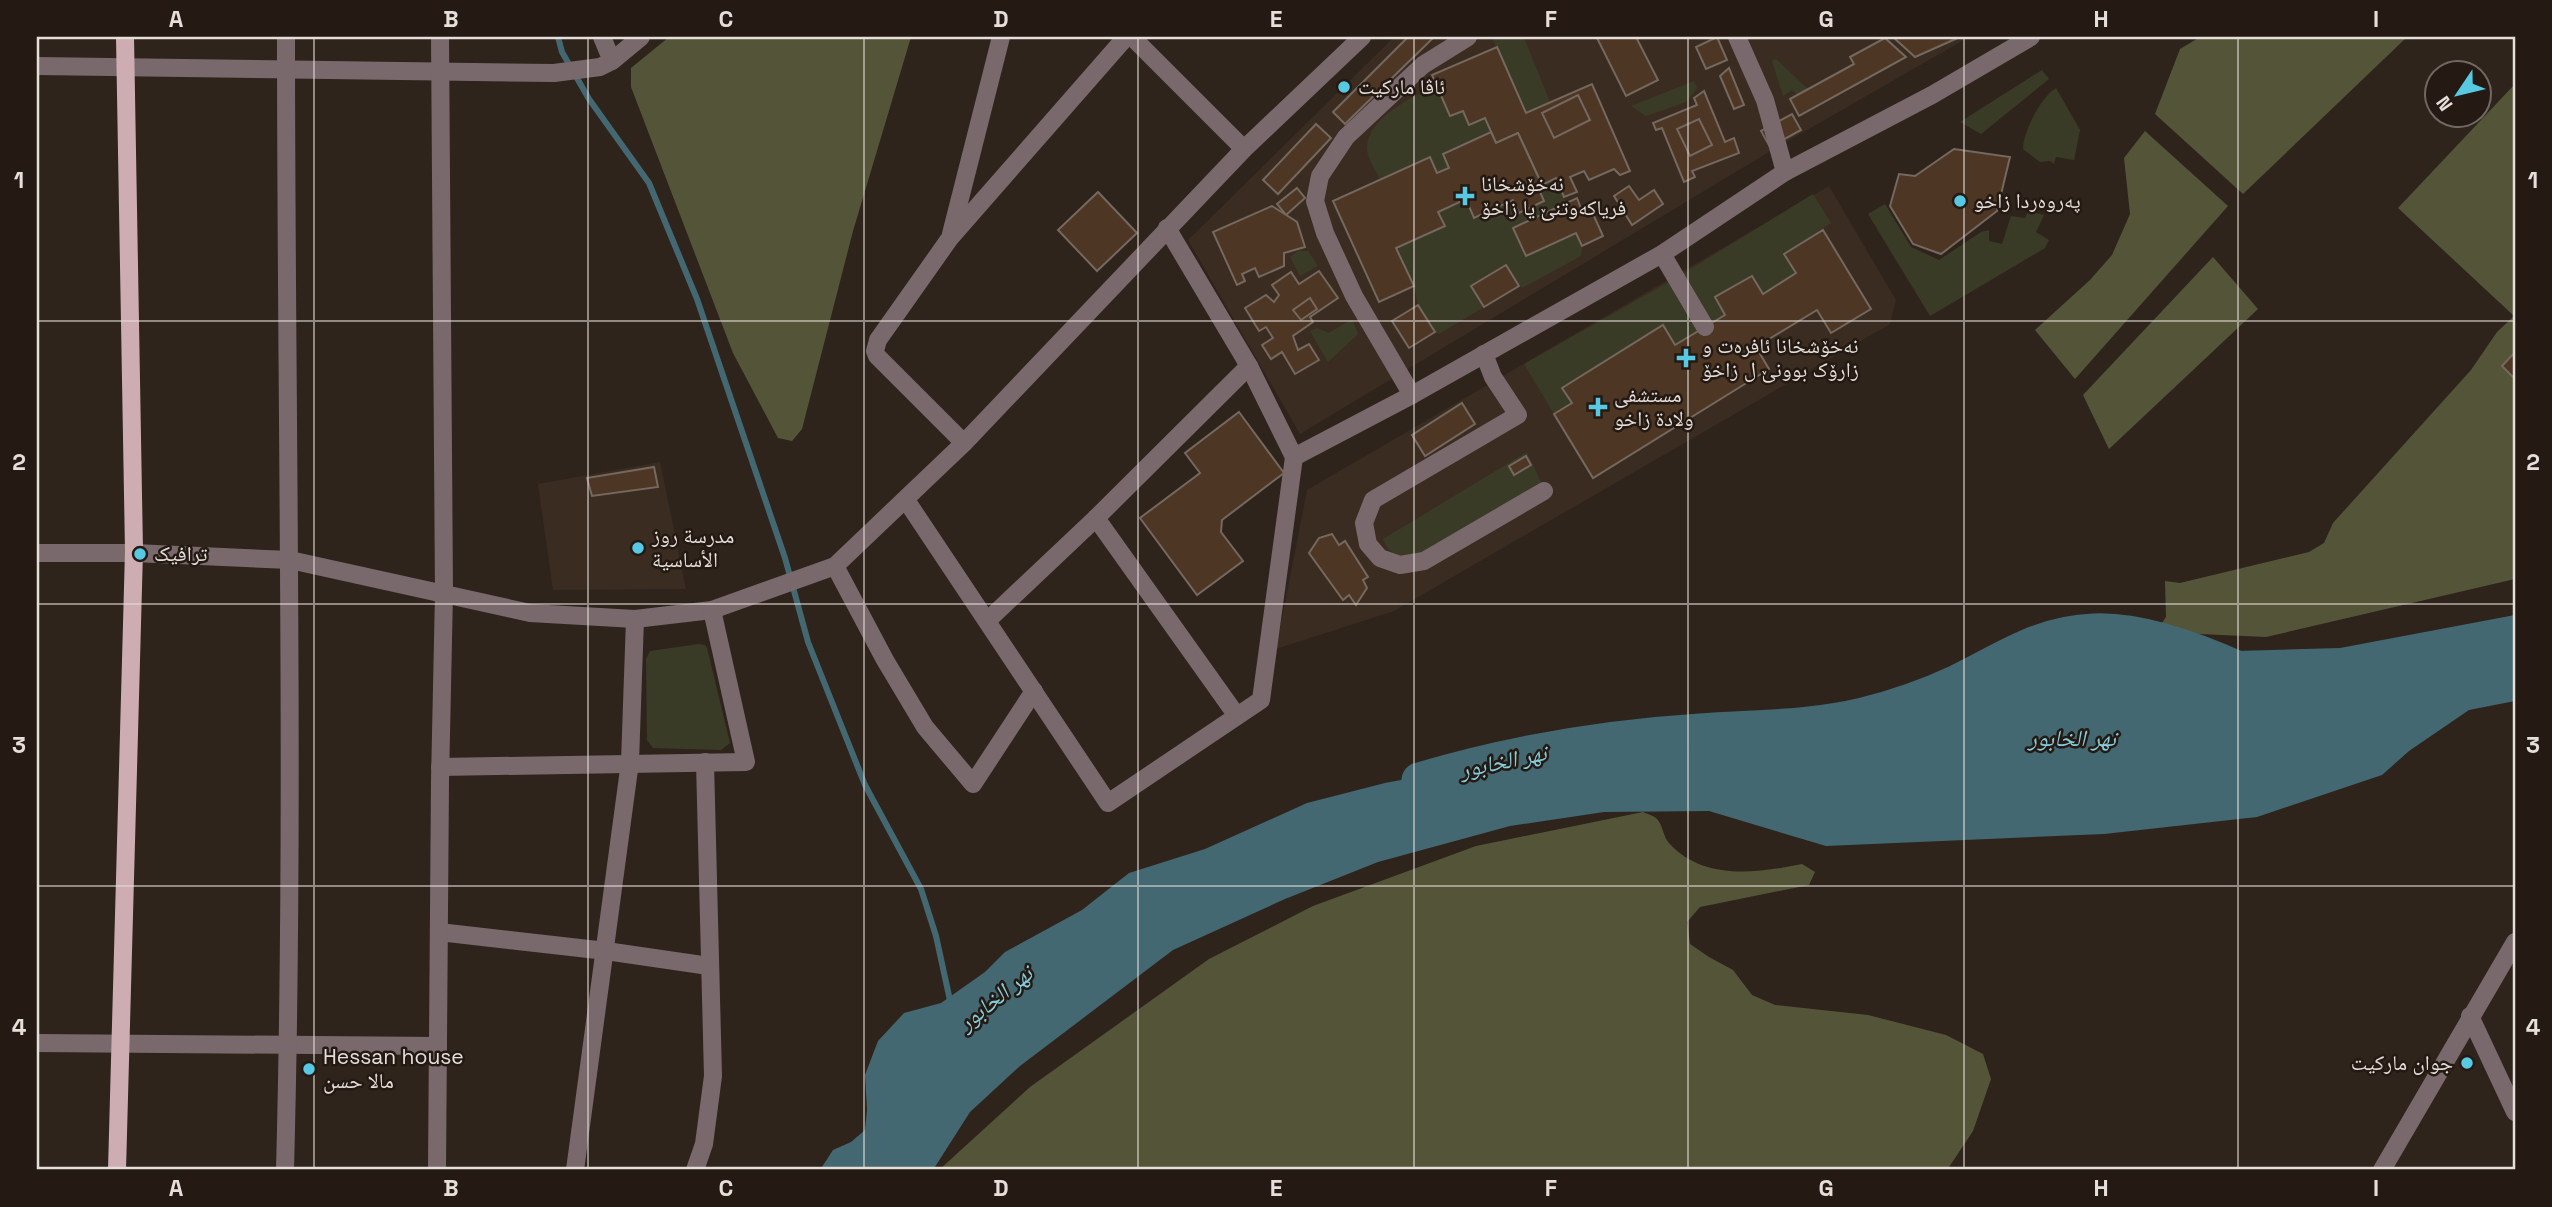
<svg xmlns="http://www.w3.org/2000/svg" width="2552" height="1207" viewBox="0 0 2552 1207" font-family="'Space Grotesk','Noto Naskh Arabic',sans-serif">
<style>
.built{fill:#3a2c20}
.green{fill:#3a3b27}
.forest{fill:#545538}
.water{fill:#436871}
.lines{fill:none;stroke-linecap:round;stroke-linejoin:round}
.stream{stroke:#436871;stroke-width:6}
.river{stroke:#436871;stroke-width:35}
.building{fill:#4d3624;stroke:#74685f;stroke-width:2}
.minor{stroke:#79696c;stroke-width:18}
.major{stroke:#cdadb2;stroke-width:18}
.grid{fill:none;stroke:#e5ded9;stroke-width:2;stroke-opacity:0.55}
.poi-dot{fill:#57c9e2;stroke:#241a13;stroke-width:2.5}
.labels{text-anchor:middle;stroke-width:5;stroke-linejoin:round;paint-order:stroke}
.poi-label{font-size:21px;fill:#e5ded9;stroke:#241a13;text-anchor:start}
.water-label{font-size:23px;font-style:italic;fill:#85ccdd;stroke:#241a13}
.neatline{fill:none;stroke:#e5ded9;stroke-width:2.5}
.grid-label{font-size:23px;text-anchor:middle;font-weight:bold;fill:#e5ded9}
</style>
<rect width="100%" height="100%" fill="#2e241c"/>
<g class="built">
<polygon points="1394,37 1969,37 1769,152 1300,434 1188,240"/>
<polygon points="1829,186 1896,300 1890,324 1394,611 1276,649 1307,490"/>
<polygon points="660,462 686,589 553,590 538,484"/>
</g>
<g class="green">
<polygon points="1501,37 1523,37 1525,40 1550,102 1526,113 1493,40"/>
<polygon points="1776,59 1808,89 1798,95 1792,90 1783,96 1772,61"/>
<polygon points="2042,70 2049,79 1981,134 1960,122"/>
<polygon points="1694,81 1697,88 1686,102 1646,116 1631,106"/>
<path d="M1436,84L1450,116L1463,111L1485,118L1491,132L1443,154L1449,168L1437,173L1429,157L1380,179C1376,171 1367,158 1367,149C1367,117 1413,98 1436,84Z"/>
<path d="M2056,88L2080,130L2074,160L2056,157L2054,164L2050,161L2040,162L2023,149C2023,132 2041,97 2056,88Z"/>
<polygon points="1556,178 1566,203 1513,228 1526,256 1576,233 1582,246 1581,256 1522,288 1506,265 1471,285 1484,307 1439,334 1435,332 1418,305 1414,286 1396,248 1445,225 1438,212 1466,199 1475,218 1513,200 1519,213 1544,201 1538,187"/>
<polygon points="1813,194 1831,223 1784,254 1796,273 1763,294 1752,276 1715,297 1725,315 1675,345 1663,326 1562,387 1572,403 1554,414 1524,364 1676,278"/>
<polygon points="1885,204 1911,247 1939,260 1981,232 1989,230 1989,241 2002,244 2011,216 2025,218 2028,211 2044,215 2036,232 2049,240 2045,248 1930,316 1868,214"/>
<polygon points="1298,251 1308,251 1318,266 1300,276 1290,257"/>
<polygon points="1352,319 1358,334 1328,362 1310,331 1317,328 1329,333"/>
<path d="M1527,452L1541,482L1422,554C1404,557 1390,559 1383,539Z"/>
<polygon points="699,644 705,645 707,648 730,743 721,750 653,748 647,740 646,659 650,651"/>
</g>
<g class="forest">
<polygon points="669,37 911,37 853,231 802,429 792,441 778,438 733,353 631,87 631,68"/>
<polygon points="2200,37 2407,37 2243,194 2155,114 2180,49"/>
<polygon points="2515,84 2515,579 2266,637 2156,632 2166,617 2165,581 2180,583 2309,552 2324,543 2333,523 2471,370 2497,332 2514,316 2398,208"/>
<polygon points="2145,131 2228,206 2075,379 2035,330 2090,280 2112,255 2130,214 2124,158"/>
<polygon points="2213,257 2258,309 2109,449 2083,395"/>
<path d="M1643,812C1647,814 1655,816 1657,819C1663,825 1663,837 1669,843C1703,881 1758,873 1802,864L1815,872L1809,885L1700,907L1687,922L1690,944L1709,957L1733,970L1752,995L1775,1005L1868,1015L1946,1035L1983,1054L1991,1079L1973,1131L1947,1170H939L1030,1087L1209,959L1313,906L1476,846Z"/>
</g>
<polygon class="water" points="2515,615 2515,701 2469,710 2409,751 2382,775 2257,817 2104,834 1826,846 1709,811 1604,812 1510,826 1378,862 1285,899 1173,950 1020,1066 970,1112 933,1170 820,1170 833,1150 851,1142 865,1130 867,1110 865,1075 878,1041 904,1013 941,1003 985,972 1005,952 1082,910 1129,873 1205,849 1307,803 1385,783 1523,757 1645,748 1791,729 1900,705 2057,639 2119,643 2169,653 2340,648"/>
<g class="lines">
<polyline class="stream" points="558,37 562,52 589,99 649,183 697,299 785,558 808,642 865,785 921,889 936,936 951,1005"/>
<path class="river" d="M1419,780C1510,753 1606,737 1700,731C1754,727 1809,728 1863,715C1895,707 1927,696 1957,682C2005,659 2039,633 2094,631C2141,629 2199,651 2241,670"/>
</g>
<g class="building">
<polygon points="1408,37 1434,37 1345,124 1333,112"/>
<polygon points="1599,37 1636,37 1658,80 1626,96 1597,38"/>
<polygon points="1717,37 1727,60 1706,69 1696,47"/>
<polygon points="1893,37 1960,37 1915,57"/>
<polygon points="1885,38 1906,57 1799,116 1790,99 1854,64 1850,57"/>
<polygon points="1497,47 1526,113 1592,84 1630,171 1620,175 1614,169 1589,180 1584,171 1570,177 1577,192 1564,197 1556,178 1542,185 1518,133 1496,143 1485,118 1469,125 1463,111 1450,116 1432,75"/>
<polygon points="1729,68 1744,105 1734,109 1720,76"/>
<polygon points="1704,91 1725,142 1734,138 1739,153 1692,171 1695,177 1684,182 1662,128 1656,130 1653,123 1697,105 1694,98"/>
<polygon points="1578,95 1590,120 1554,138 1542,113"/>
<polygon points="1792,114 1801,130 1770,147 1761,131"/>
<polygon points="1699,119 1712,145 1690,156 1677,129"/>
<polygon points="1316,124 1331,138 1278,194 1263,180"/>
<polygon points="1491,132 1496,143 1518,133 1542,185 1538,187 1544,201 1519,213 1513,200 1474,218 1466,199 1438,212 1445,226 1396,248 1414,286 1379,302 1333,201 1430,157 1437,173 1449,168 1443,154"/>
<polygon points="1954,149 2010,157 1997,211 1941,254 1913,244 1890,206 1899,174 1915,176"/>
<polygon points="1629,186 1639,200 1654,190 1663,204 1632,225 1614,196"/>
<polygon points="1297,188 1305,198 1286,215 1277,204"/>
<polygon points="1098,192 1137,233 1097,271 1058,230"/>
<polygon points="1577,198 1582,211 1590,207 1603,236 1582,246 1576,233 1526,256 1513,228"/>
<polygon points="1272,206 1297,222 1305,247 1284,253 1284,266 1259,277 1255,268 1242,274 1245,281 1237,285 1213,232"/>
<polygon points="1823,230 1871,309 1831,333 1817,310 1756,347 1769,369 1593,478 1554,414 1572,403 1562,388 1663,325 1675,345 1725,315 1715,297 1752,276 1763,294 1796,273 1784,254"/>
<polygon points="1506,265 1519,286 1484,307 1471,286"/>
<polygon points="1319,271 1338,298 1310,317 1313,322 1293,336 1298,350 1309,344 1319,360 1295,374 1282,352 1271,359 1262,345 1273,338 1266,327 1259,331 1245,308 1266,295 1274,302 1279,295 1272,285 1291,272 1299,284"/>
<polygon points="1310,298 1317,309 1301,320 1293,310"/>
<polygon points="1418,305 1435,332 1409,348 1392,321"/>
<polygon points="2515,352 2515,379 2502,366"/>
<polygon points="1462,403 1475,424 1425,456 1412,435"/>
<polygon points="1239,412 1284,473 1222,520 1221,532 1243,561 1197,595 1140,518 1200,473 1185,453"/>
<polygon points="1526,456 1531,465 1514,475 1509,466"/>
<polygon points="654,467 658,487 592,496 587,478"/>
<polygon points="1332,534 1339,545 1345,541 1368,577 1363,580 1367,588 1356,605 1349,595 1343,600 1309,553 1319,538"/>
</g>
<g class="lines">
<g class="minor">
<polyline points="602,37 612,61"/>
<polyline points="1132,37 1244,149"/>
<polyline points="1737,37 1765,100 1785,172"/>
<polyline points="37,66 554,73 600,67 612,61 641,37"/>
<polyline points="951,234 1001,37"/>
<polyline points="1662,254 1705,327"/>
<polyline points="1484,354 1493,377 1518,415 1373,500 1364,523 1368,544 1380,558 1400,565 1424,561 1544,491"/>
<polyline points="1412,395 1354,296 1325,233 1315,201 1320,176 1346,137 1423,65 1468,37"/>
<polyline points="964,443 877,356 875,351 878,340 950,238 1126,37"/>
<polyline points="1294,457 1412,395 1662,254 1785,172 1932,95 2031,37"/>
<polyline points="906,500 1108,803 1261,700 1294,457 1249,366 1167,228"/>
<polyline points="1096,518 1249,366"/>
<polyline points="37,553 134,553 290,560 530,613 635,619 712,610 835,566 964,443 1244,149 1362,37"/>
<polyline points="835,566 885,660 925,727 973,784 1034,691"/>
<polyline points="987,621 1096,518 1237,716"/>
<polyline points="440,767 746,762 712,610"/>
<polyline points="439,932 606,951 709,966"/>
<polyline points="2470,1016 2515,1112"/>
<polyline points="37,1043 438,1046"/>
<path d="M285,1170C295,792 286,415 286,37"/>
<polyline points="437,1170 440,781 444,593 440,37"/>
<polyline points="575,1170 630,762 635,619"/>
<polyline points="695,1170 704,1144 713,1076 705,762"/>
<polyline points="2382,1170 2515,942"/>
</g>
<polyline class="major" points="117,1170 134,551 125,37"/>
</g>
<path class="grid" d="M314,37V1170M588,37V1170M864,37V1170M1138,37V1170M1414,37V1170M1688,37V1170M1964,37V1170M2238,37V1170M37,321H2515M37,604H2515M37,886H2515"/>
<g class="poi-dot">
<circle cx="1344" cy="87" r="7"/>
<path d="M1461.5 185.5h7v7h7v7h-7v7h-7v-7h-7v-7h7z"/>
<circle cx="1960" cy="201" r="7"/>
<path d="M1682.5 347.5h7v7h7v7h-7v7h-7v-7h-7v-7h7z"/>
<path d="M1594.5 396.5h7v7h7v7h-7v7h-7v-7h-7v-7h7z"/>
<circle cx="638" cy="548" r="7"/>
<circle cx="140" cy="554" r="7"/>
<circle cx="2467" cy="1063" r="7"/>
<circle cx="309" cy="1069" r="7"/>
</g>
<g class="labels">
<g class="poi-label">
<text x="1358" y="94">ئاڤا ماركيت</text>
<text x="1481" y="191">نه‌خۆشخانا<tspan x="1481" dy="24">فرياكه‌وتنێ يا زاخۆ</tspan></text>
<text x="1974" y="208">په‌روه‌ردا زاخو</text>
<text x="1702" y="353">نەخۆشخانا ئافرەت و<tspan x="1702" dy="24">زارۆک بوونێ ل زاخۆ</tspan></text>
<text x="1614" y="402">مستشفى<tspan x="1614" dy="24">ولادة زاخو</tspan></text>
<text x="652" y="543">مدرسة روز<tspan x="652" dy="24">الأساسية</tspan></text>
<text x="154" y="561">ترافیک</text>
<text x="323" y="1064">Hessan house<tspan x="323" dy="24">مالا حسن</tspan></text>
<text x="2453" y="1070" text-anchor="end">جوان ماركيت</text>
</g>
<g class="water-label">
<text x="2072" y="746">نهر الخابور</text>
<text transform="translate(1503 761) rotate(-12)" y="8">نهر الخابور</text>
<text transform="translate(995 998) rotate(-39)" y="8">نهر الخابور</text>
</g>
</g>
<rect width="2552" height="1207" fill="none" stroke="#241a13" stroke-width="77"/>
<g transform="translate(2458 94) rotate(235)"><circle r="33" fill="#241a13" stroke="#716862" stroke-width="2"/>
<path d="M0-5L12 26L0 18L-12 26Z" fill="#57c9e2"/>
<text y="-10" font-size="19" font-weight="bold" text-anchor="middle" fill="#e5ded9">N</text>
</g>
<rect x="38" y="38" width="2476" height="1130" class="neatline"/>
<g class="grid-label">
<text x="176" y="27">A</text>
<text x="451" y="27">B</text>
<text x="726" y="27">C</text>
<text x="1001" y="27">D</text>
<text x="1276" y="27">E</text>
<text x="1551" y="27">F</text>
<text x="1826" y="27">G</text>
<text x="2101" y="27">H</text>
<text x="2376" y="27">I</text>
<text x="19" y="188">1</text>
<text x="2533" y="188">1</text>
<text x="19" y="470">2</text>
<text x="2533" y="470">2</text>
<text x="19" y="753">3</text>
<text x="2533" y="753">3</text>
<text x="19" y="1035">4</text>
<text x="2533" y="1035">4</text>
<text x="176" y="1196">A</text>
<text x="451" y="1196">B</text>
<text x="726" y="1196">C</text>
<text x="1001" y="1196">D</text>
<text x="1276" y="1196">E</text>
<text x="1551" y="1196">F</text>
<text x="1826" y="1196">G</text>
<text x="2101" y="1196">H</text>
<text x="2376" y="1196">I</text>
</g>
</svg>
